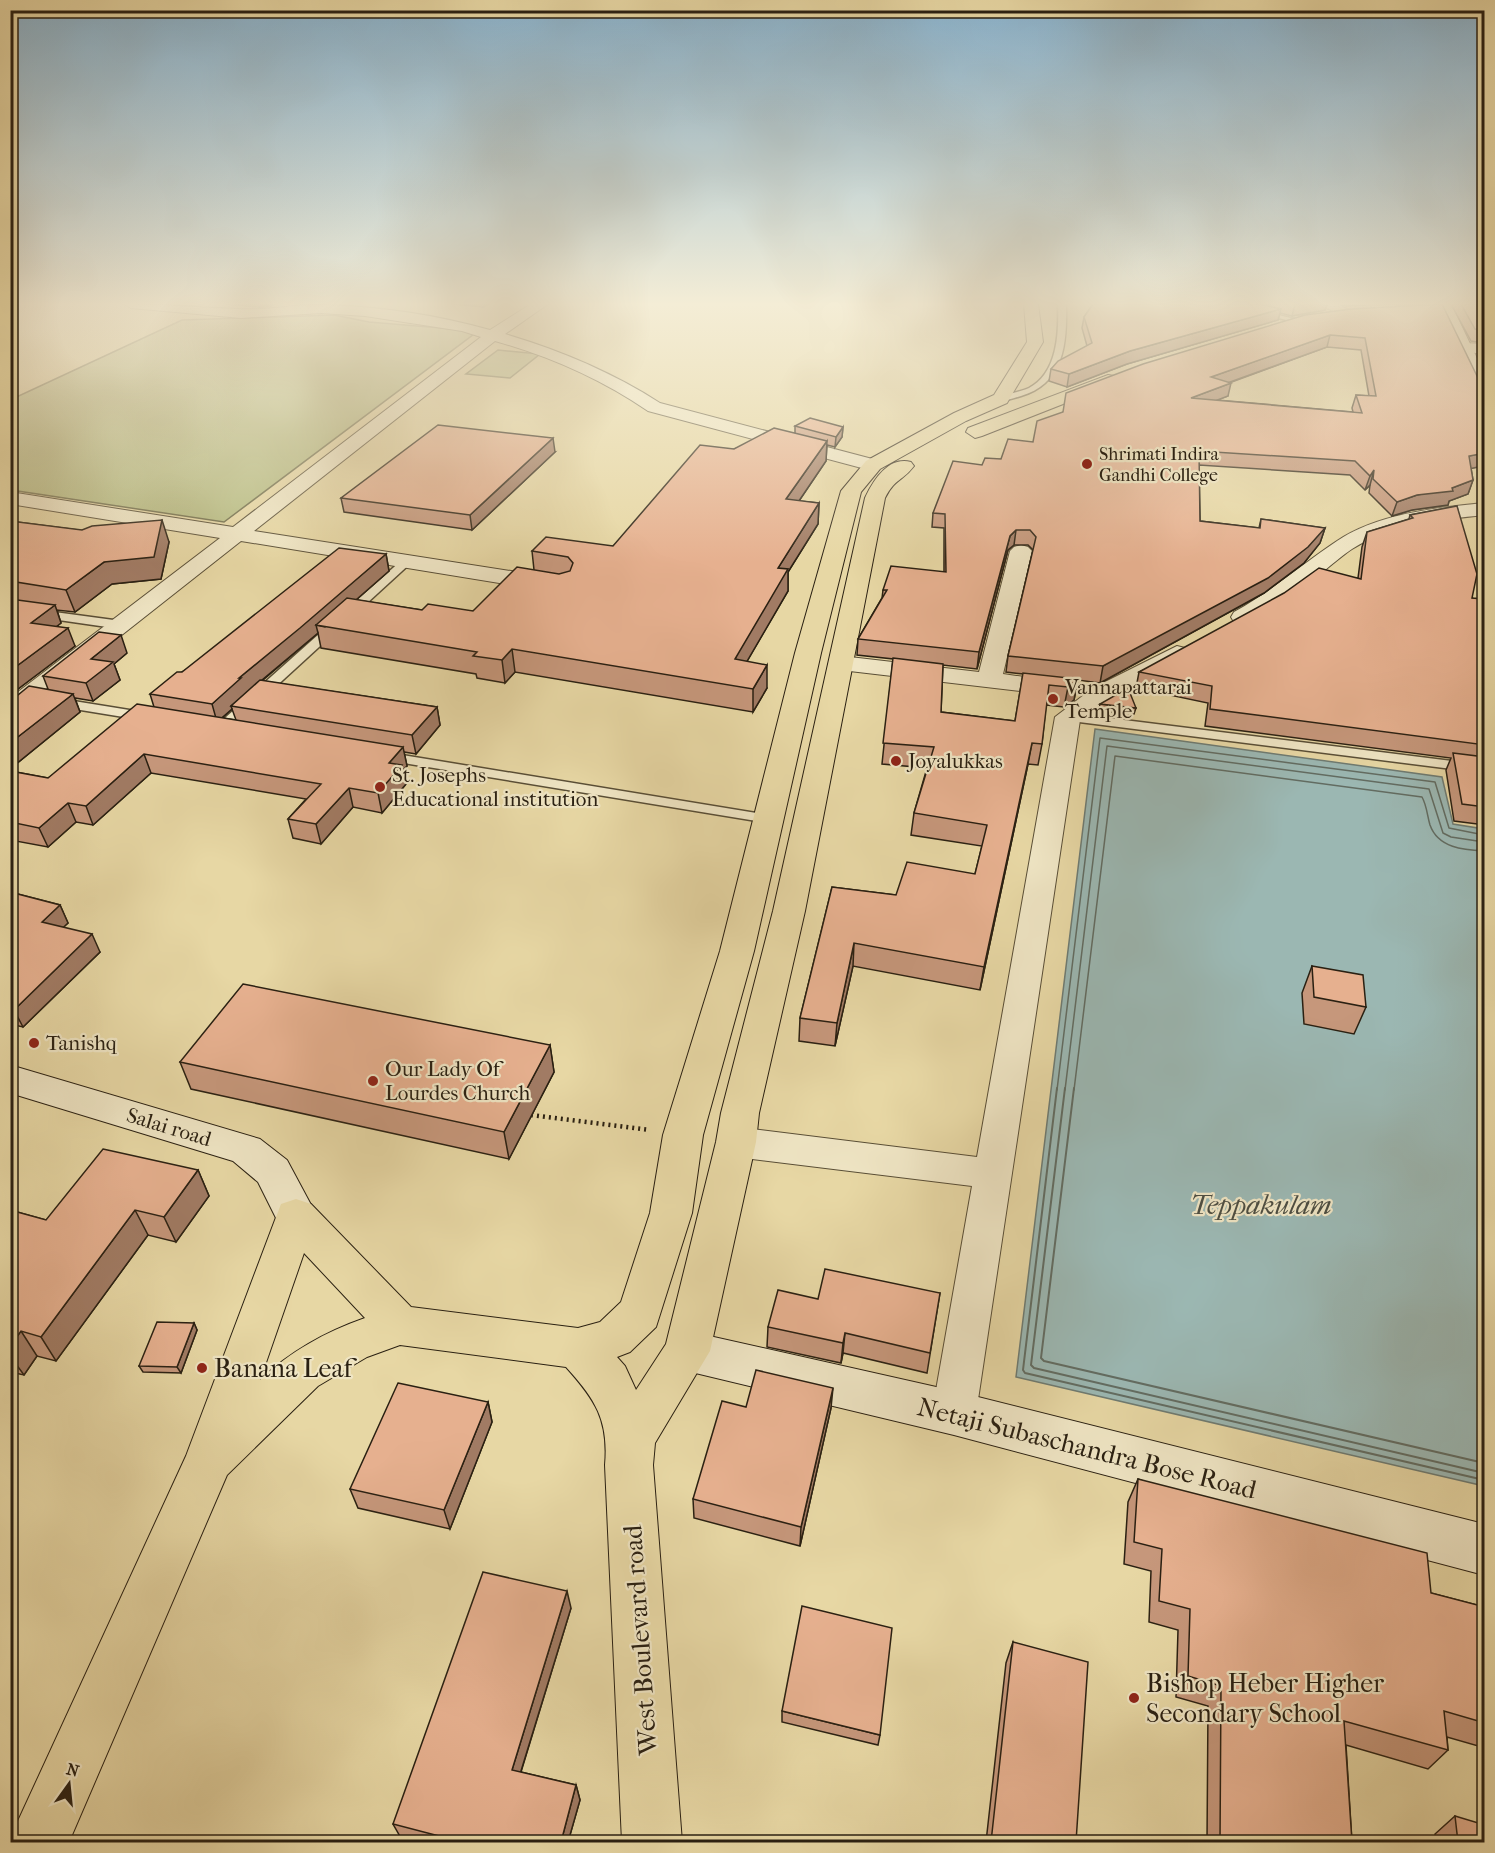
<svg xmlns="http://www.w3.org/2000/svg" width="1495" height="1853" viewBox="0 0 1495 1853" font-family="'IM FELL French Canon',serif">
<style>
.green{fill:#b8bd84;stroke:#716e4b;stroke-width:1.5}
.water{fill:#9bb7b2;stroke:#6e7b72;stroke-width:1.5}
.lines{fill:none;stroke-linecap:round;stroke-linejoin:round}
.shore-far1{stroke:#626c62;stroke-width:1.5}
.shore{stroke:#626c62;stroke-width:2}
.lane-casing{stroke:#594e36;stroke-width:3}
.street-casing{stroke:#594e36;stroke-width:2}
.secondary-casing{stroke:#2a2012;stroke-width:2}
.primary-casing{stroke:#2a2012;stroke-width:2}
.path{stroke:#2a2012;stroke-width:4.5;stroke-dasharray:2 4;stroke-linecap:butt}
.lane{fill:#efe5c4;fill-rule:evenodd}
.street{fill:#efe5c4;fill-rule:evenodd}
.secondary{fill:#efe5c4;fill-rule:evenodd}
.primary{fill:#e7d7a4;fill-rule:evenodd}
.wall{fill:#c6977b;stroke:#2a2012;stroke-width:1.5;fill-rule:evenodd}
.shaded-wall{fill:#a17b64;stroke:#2a2012;stroke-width:1.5}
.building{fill:#e6b08f;stroke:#2a2012;stroke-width:1.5;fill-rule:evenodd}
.poi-dot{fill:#8f2418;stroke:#efe5c4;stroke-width:2}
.labels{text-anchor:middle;stroke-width:4.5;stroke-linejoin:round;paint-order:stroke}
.far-poi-label{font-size:18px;fill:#2a2012;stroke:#efe5c4;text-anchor:start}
.poi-label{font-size:21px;fill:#2a2012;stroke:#efe5c4;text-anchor:start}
.street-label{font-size:21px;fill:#2a2012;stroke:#efe5c4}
.near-poi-label{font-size:26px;fill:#2a2012;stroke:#efe5c4;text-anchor:start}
.near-street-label{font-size:26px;fill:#2a2012;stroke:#efe5c4}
.near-water-label{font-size:27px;font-style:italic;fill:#4c4d42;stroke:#efe5c4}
</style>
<rect width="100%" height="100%" fill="#e7d7a4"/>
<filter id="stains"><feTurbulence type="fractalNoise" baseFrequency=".00333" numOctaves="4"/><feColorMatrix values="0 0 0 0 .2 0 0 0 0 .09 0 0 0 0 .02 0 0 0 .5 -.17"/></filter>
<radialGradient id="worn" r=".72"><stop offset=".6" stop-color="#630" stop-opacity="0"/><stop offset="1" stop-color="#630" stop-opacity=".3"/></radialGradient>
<g class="green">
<polygon points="334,315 369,322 478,331 224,522 11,490 10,400 182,320"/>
<polygon points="498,350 540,354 510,378 466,374"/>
</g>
<polygon class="water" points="1095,729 1442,777 1453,824 1484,829 1484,1486 1016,1377"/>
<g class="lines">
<g class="shore-far1">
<polyline points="1057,1090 1100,738 1435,782 1449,828 1484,835"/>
<polyline points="1065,1090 1107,746 1429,789 1443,833 1451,837 1484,842"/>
<path d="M1074,1090L1115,756L1422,797C1427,806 1427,815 1430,825C1438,848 1464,850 1484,851"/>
</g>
<g class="shore">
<polyline points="1057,1088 1023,1370 1025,1373 1484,1480"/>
<polyline points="1065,1088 1031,1365 1034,1368 1484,1473"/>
<polyline points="1074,1088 1041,1358 1044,1361 1484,1463"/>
</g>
<defs>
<g id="lane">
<path d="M1058,304H1066C1067,344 1064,383 1021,396C1013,398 1005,402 998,401V397C1008,394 1020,392 1029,388C1058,373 1059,332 1058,304Z"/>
<polygon points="1219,304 1233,304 1303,321 1299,323"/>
<polygon points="403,559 413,561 226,732 216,732 216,726"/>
<polygon points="10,606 121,621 127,625 121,629 10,613"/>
<polygon points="55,698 148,713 155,717 148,721 50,705 48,702"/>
<polygon points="1068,713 1484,765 1484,773 1063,720 1061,717"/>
<polygon points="384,752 768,815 775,819 768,823 379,759 379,753"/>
</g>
<g id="street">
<path d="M124,304C163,304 200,308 239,309C266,311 294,304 322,305C377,306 437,315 490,330L531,304H548L505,334C559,350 612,372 660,403L880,461L882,465L873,471L648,411C601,379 549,356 495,341L254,531L549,577L557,579L560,584L557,589L549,591L241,541L19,716L10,719V698L220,538L10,504V492L233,527L481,337L462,331L365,316L321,313L241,318L131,308Z"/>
<polygon points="1317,304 1337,304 1354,313 1347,317"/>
<polygon points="1464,343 1484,344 1484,354 1459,351 1456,348"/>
<path d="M1484,503V515C1440,520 1391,524 1352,549C1326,566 1264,629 1234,622L1231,617L1234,612C1271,592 1302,564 1337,541C1379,513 1436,508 1484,503Z"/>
<polygon points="1021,545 1028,547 1032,551 1003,674 1073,684 1076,689 1073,694 1064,696 841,670 832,668 829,663 832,658 841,656 979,672 1010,551 1014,547"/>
<polygon points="1177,646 1185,648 1189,653 1185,658 1111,698 1080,720 976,1413 970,1428 954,1434 938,1428 932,1413 972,1186 736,1157 723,1152 717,1142 723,1132 736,1127 977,1157 1055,717 1093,688"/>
</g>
<g id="secondary">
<polygon points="1447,304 1453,308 1484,373 1484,395 1475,390 1437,308"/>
<polygon points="10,1065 260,1139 287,1160 317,1216 311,1228 296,1233 281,1228 258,1182 233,1161 10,1093"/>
<polygon points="687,1331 954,1391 1484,1524 1484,1575 954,1435 687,1371 671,1365 664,1351 671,1337"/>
</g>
<g id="primary">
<path d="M1024,304H1038L1043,342L1007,403L966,421L880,469L861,492L821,653L754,951L703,1135L692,1213L656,1327L630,1352L617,1357L625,1366L636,1390L666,1344L716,1142L721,1113L773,911L865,498C873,481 888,456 911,462L914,466C903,481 895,478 885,498L805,911L759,1113L756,1142L710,1351L655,1443L653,1465L682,1842H622L605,1465C609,1420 595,1399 566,1367L400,1345L367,1357L318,1386L227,1475L69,1842H10L18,1821L186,1456L281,1204L296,1199L311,1204L411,1307L578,1328L600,1322L621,1302L650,1213L663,1135L720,951L795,653L841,491L866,461L954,413L994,395L1027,342ZM304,1253L365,1318C325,1332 291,1351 260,1380Z"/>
<path d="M1450,304L1453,308C1446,315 1398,317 1391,310L1399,305Z"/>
<polygon points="1108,375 1114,376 1117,380 1114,384 982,436 975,438 966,432 968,428"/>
</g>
</defs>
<use href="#lane" class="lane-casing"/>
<use href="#street" class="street-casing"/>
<use href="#secondary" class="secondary-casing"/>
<use href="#primary" class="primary-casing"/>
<polyline class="path" points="531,1115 650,1130"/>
<use href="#lane" class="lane"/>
<use href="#street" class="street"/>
<use href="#secondary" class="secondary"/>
<use href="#primary" class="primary"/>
</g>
<g class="wall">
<polygon points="226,304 275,304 270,306 259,307"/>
<polygon points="453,304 489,304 484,307"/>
<polygon points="1093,304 1327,304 1325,310 1292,316 1280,313 1278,320 1127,364 1067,387 1049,381 1051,369 1087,346 1082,328 1084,317"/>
<polygon points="1341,304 1397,304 1346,306"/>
<polygon points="1451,304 1485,304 1485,369 1478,356 1483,343 1471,341"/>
<path d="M1305,315L1478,378L1485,382V434H1482L1481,435L1485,443V461L1483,466L1471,468L1473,480L1468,494L1449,501L1448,505L1412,510L1392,516L1369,493L1370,485L1365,490L1350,475L1199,465L1200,521L1259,528L1261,519L1325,528L1320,543L1304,563L1264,593L1100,683L1078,680L1074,700L1064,707L1046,705L1042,744L1038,765L1028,764L980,990L853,966L835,1046L799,1041L800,1018L832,887L896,895L975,874L982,846L911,835L914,813L927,768L882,764L893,659L857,655L858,639L882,598L883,590L944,572V528L932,527L933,513L982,465L1001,459L1033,442L1063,412ZM1327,347L1361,350L1369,396L1356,395L1352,408L1353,412L1217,400L1228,396L1229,383ZM1014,545H1028L1033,550L1008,656L1006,672L1023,674L1015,721L941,712L943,665L977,669L1008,550Z"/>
<path d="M795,426L843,427L842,437L835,447L827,445L826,461L799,501L819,503L818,524L788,572V591L747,661L767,688L753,712L515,672L505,683L477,678L476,674L321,648L318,633L262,681L437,707L440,725L416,754L404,752L407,766L403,770L406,784L382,813L353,807L321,844L293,838L288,819L306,799L151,773L93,825L76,822L48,847L10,840V771L48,778L154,707L150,694L182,672L386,554L389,571L356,600L422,610L473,611L534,570L532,551L613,546L734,449L795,433ZM232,709L236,720L222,718Z"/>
<polygon points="555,452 472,530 344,512 341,498"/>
<polygon points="1457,506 1472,598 1485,603 1485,825 1454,821 1446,770 1451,758 1205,726 1208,703 1136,688 1139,672 1358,578 1362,547 1367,532 1409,519 1410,515"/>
<polygon points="10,521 169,542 161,579 112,584 75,612 57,610 61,623 56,627 75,646 10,695"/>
<polygon points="127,653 114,664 120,680 93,701 75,698 80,712 10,769 10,700 48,689 43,676"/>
<polygon points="1100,704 1136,708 1134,714 1099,711"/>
<polygon points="10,892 60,905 68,923 63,927 100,952 23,1027 10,1024"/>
<polygon points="1312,966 1366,1007 1354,1034 1304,1024 1302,993"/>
<polygon points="550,1045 554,1072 509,1159 191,1089 180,1062"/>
<polygon points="198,1170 209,1196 176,1242 148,1235 56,1361 37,1356 24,1375 10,1372 10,1210 46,1220"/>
<polygon points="940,1293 927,1373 843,1353 841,1363 767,1347 768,1327 818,1299"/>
<polygon points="194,1323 197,1330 181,1373 143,1372 139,1366"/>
<polygon points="488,1402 492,1422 450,1529 358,1508 350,1489"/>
<polygon points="746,1407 831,1408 800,1546 694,1518 693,1499"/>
<polygon points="1138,1479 1431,1593 1485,1607 1485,1770 1482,1747 1447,1737 1448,1750 1428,1769 1346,1745 1352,1842 1207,1842 1208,1706 1176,1697 1178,1630 1149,1622 1151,1571 1124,1564 1128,1502"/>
<polygon points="571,1608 521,1772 576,1785 580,1800 568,1842 418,1842 401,1838 393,1824"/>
<polygon points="1013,1642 1076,1842 986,1842 1006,1663"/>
<polygon points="782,1711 880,1735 878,1745 782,1722"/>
<polygon points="1455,1816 1485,1842 1435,1842 1435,1834"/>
</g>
<g class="shaded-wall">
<polygon points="259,304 275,304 270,306 259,307"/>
<polygon points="1295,304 1327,304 1325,310 1292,316"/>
<polygon points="1281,309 1278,320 1127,364 1067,387 1069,374 1130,351"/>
<polygon points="1330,335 1327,347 1208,390 1211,377"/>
<polygon points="1231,383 1228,396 1189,411 1191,398"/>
<polygon points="843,427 842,437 835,447 836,437"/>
<polygon points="553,438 555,452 472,530 470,515"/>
<polygon points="827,441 826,461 786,520 786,499"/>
<polygon points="1485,453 1485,461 1483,466 1464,470 1469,456"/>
<polygon points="1374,470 1370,485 1365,490 1370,476"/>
<polygon points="1473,480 1468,494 1449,501 1448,505 1412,510 1392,516 1397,502 1417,495 1452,488"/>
<polygon points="819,503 818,524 788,572 788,591 735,682 735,659 778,568"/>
<polygon points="162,520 169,542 161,579 112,584 75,612 66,590"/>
<polygon points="1325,528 1320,543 1304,563 1264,593 1100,683 1103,666"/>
<polygon points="1016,530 1014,545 1008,550 977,669 979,652 1010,536"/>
<polygon points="386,554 389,571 325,627 316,625 318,633 231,706 232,709 217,722 212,704 239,678"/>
<polygon points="55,605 61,623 38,641 31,623"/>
<polygon points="68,628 75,646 10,695 10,671"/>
<polygon points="121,635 127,653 114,664 120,680 93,701 86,683 91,659"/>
<polygon points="512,649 515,672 505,683 502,660"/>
<polygon points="767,665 767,688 753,712 753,689"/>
<polygon points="1078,679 1074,700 1064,707 1068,687"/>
<polygon points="73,694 80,712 10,769 10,743"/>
<polygon points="437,707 440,725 416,754 412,735"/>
<polygon points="1032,743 1028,764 980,990 984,967"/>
<polygon points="403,747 407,766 403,770 406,784 382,813 378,793 389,763"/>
<polygon points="144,754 151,773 93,825 86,806"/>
<polygon points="349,788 353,807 321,844 316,824"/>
<polygon points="68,803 76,822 48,847 39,828"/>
<polygon points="60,905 68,923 50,940 42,922"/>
<polygon points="92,934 100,952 23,1027 14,1010"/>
<polygon points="854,943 853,966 835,1046 837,1023"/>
<polygon points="550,1045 554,1072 509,1159 504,1132"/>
<polygon points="198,1170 209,1196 176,1242 164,1217"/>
<polygon points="135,1210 148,1235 56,1361 41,1337"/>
<polygon points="194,1323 197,1330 181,1373 177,1367"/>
<polygon points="21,1331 37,1356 24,1375 10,1356 10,1346"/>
<polygon points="845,1333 843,1353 841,1363 843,1343"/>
<polygon points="833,1388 831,1408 800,1546 801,1527"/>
<polygon points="488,1402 492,1422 450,1529 444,1510"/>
<polygon points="567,1591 571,1608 517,1784 512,1770"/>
<polygon points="576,1785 580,1800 568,1842 561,1842"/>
</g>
<g class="building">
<polygon points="1093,304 1260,304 1281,309 1130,351 1069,374 1051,369 1058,361 1092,343 1084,317"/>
<path d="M1442,304L1478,378L1485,382V420H1480L1483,429H1479L1485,443V453L1469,456L1473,480L1452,488L1453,491L1417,495L1397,502L1373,479L1374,470L1370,476L1355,461L1199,451L1200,521L1260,528L1261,519L1325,528L1308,547L1268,578L1103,666L1008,656L1036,537L1030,530H1016L1010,536L979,652L858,639L887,590H883L891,566L946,572L945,514L933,513L953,461L982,465L985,458L1001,459L1008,439L1033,442L1037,421L1063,412L1066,393L1143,364L1305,315L1351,309ZM1330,335L1365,338L1376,396L1356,395L1362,413L1191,398L1231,383L1211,377Z"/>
<polygon points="1461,304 1485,304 1485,331 1475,329"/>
<polygon points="810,418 843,427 836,437 795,426"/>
<polygon points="438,425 553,438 470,515 341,498"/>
<polygon points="774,428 827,441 786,499 819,503 778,568 788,569 735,659 767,665 753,689 512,649 502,660 473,656 477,652 316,625 347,598 422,610 428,604 473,611 517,567 559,574 570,571 573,563 568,557 532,551 546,537 613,546 700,445 734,449"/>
<polygon points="1457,506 1477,574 1472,598 1484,599 1485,603 1485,745 1210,709 1212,686 1139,672 1284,593 1319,568 1361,579 1367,532 1413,518 1410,515"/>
<polygon points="162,520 154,557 104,562 66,590 10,581 10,521 82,530 92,526"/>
<polygon points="339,548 386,554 300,628 239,678 241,678 212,704 150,694 177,672 182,672"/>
<polygon points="10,599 55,605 31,623 68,628 10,671"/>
<polygon points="99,632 121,635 91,659 113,662 86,683 43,676"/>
<polygon points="893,658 943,664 941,712 1015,721 1023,673 1078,679 1068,687 1049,685 1042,744 1032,743 984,967 854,943 837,1023 800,1018 832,887 896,895 907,862 975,874 987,825 914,813 934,747 883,743"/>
<polygon points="260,680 437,707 412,735 231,706"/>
<polygon points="29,686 73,694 10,743 10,700 13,699"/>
<polygon points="1128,688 1136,708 1100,704"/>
<polygon points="137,704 403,747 389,763 402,765 378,793 349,788 316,824 288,819 321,784 144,754 86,806 68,803 39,828 10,822 10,771 48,778"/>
<polygon points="1453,753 1485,757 1485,807 1462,804"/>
<polygon points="10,892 60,905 42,922 92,934 14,1010 10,1009"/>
<polygon points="1312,966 1363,975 1366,1007 1314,997"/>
<polygon points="243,984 550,1045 504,1132 180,1062"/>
<polygon points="103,1149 198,1170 164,1217 135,1210 41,1337 21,1331 10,1346 10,1210 46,1220"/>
<polygon points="825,1269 940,1293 930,1353 845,1333 843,1343 768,1327 778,1290 818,1299"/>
<polygon points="157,1322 194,1323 177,1367 139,1366"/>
<polygon points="756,1370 833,1388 801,1527 693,1499 722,1401 746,1407"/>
<polygon points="398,1383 488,1402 444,1510 350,1489"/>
<polygon points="1138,1479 1427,1553 1431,1593 1485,1607 1485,1723 1444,1711 1448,1750 1344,1721 1352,1842 1220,1842 1221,1686 1188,1676 1190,1609 1159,1601 1162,1549 1134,1542"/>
<polygon points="483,1572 567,1591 512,1770 576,1785 561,1842 462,1842 393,1824"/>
<polygon points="802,1606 892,1628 880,1735 782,1711"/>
<polygon points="1013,1642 1088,1662 1076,1842 991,1842"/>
<polygon points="1455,1816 1485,1825 1485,1842 1458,1842"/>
</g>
<linearGradient id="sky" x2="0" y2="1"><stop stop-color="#89b5d2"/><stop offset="0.54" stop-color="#f4edd6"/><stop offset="1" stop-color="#f4edd6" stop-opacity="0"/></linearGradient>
<rect width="1495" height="563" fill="url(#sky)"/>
<g class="poi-dot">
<circle cx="1087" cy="464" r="6"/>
<circle cx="1053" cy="699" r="6"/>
<circle cx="896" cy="761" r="6"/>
<circle cx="380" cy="787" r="6"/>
<circle cx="34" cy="1043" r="6"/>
<circle cx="373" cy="1081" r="6"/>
<circle cx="202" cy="1368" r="6"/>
<circle cx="1134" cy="1698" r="6"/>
</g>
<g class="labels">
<g class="far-poi-label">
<text x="1099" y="460">Shrimati Indira<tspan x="1099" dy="21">Gandhi College</tspan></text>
</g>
<g class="poi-label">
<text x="1065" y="694">Vannapattarai<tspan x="1065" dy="24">Temple</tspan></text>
<text x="908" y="768">Joyalukkas</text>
<text x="392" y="782">St. Josephs<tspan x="392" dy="24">Educational institution</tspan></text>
<text x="46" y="1050">Tanishq</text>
<text x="385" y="1076">Our Lady Of<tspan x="385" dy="24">Lourdes Church</tspan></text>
</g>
<g class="street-label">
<text transform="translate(169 1127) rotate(17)" y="7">Salai road</text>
</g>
<g class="near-poi-label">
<text x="214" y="1377">Banana Leaf</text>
<text x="1146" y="1692">Bishop Heber Higher<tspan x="1146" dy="30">Secondary School</tspan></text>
</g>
<g class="near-street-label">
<text transform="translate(1087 1448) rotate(14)" y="9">Netaji Subaschandra Bose Road</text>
<text transform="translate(640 1640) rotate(-94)" y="9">West Boulevard road</text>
</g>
<g class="near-water-label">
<text x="1261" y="1214">Teppakulam</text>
</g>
</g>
<rect width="1495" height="1853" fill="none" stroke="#e7d7a4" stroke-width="36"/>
<rect x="12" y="12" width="1471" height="1829" fill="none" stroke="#2a2012" stroke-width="3"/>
<rect x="18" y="18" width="1459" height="1817" fill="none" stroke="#2a2012" stroke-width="1.5"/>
<g transform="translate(69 1784) rotate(15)" stroke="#efe5c4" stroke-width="4.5" paint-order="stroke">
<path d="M0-4.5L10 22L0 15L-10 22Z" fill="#2a2012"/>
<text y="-9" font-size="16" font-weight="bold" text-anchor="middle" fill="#2a2012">N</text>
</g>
<rect width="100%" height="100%" filter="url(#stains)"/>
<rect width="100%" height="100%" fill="url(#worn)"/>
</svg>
